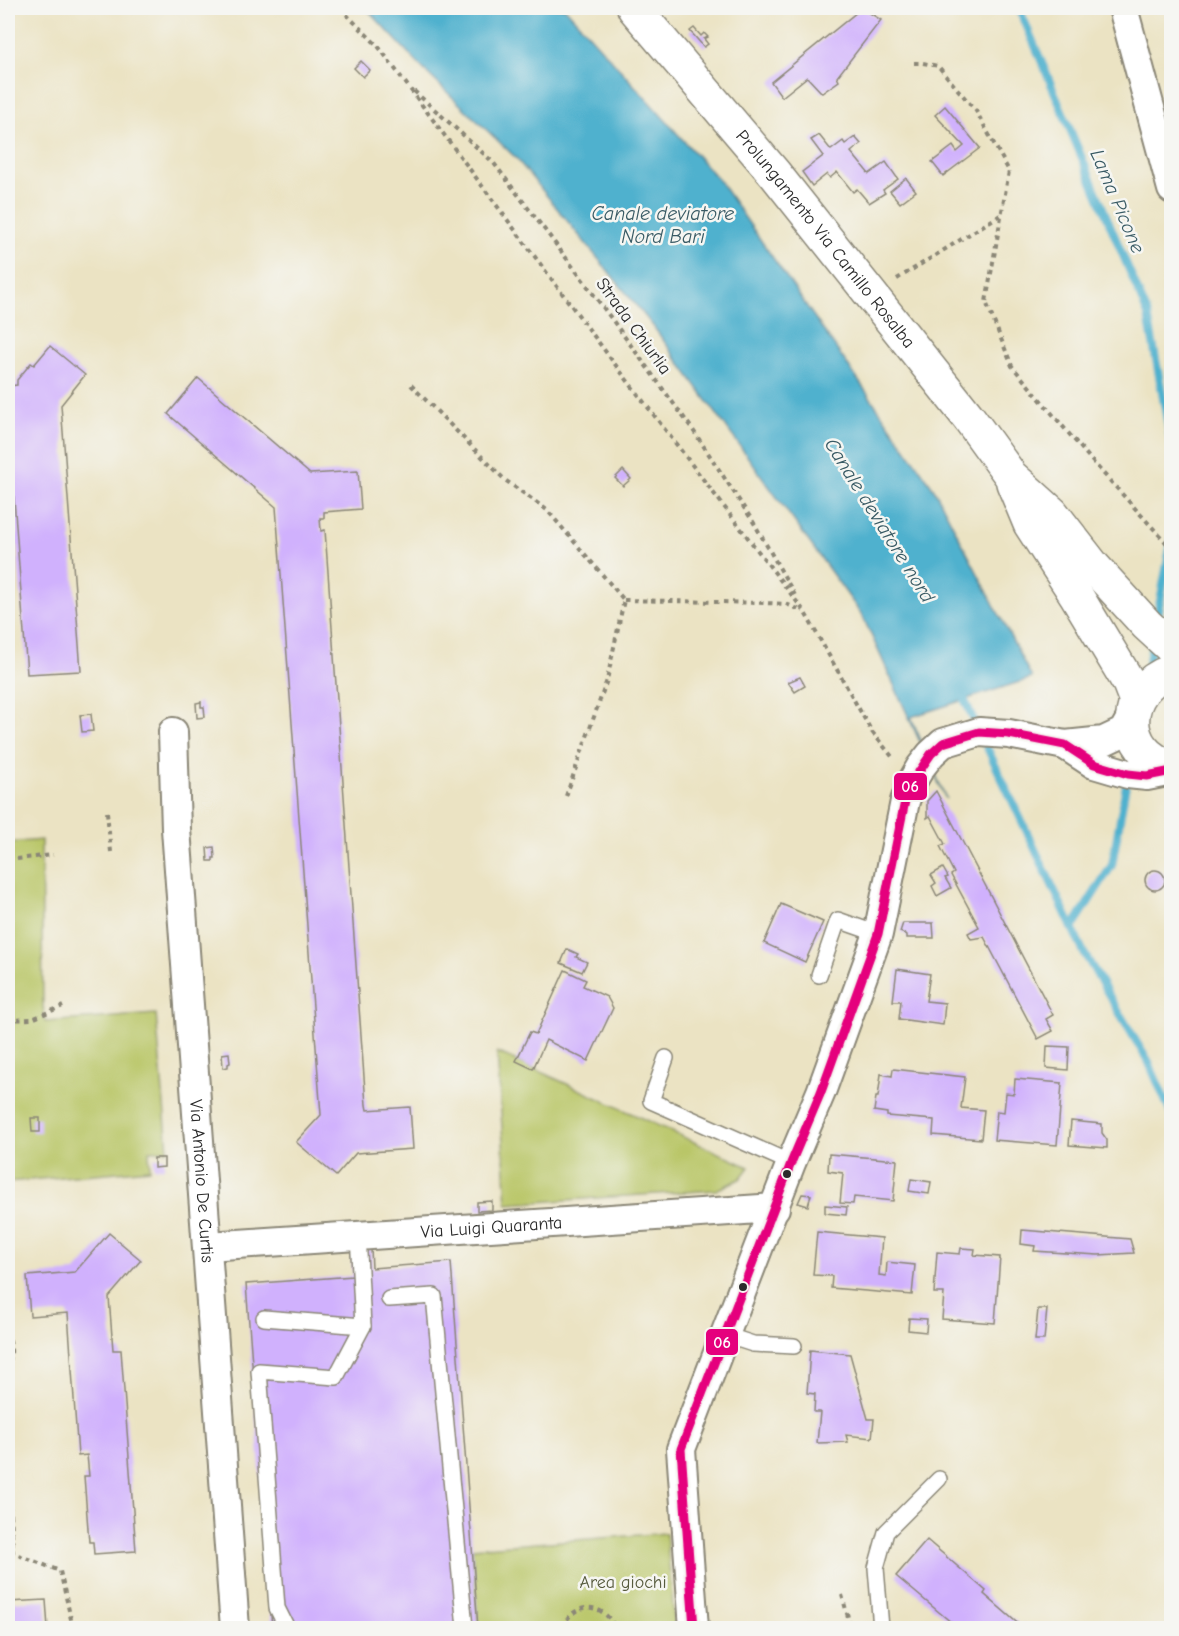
<svg xmlns="http://www.w3.org/2000/svg" width="1179" height="1636" viewBox="0 0 1179 1636" font-family="'Comic Neue',sans-serif">
<style>
.green{fill:#b9c668;stroke:#72784a;stroke-width:1.5}
.water{fill:#4fb1ce;stroke:#3d6e7c;stroke-width:1.5}
.lines{fill:none;stroke-linecap:round;stroke-linejoin:round}
.stream{stroke:#4fb1ce;stroke-width:8}
.building{fill:#d0b1fd}
.lane-casing{stroke:#8b8777;stroke-width:18}
.street-casing{stroke:#8b8777;stroke-width:32}
.secondary-casing{stroke:#8b8777;stroke-width:36}
.path{stroke:#8b8777;stroke-width:4;stroke-dasharray:4.5 4.5;stroke-linecap:butt}
.lane{stroke:#fff;stroke-width:15}
.street{stroke:#fff;stroke-width:28}
.secondary{stroke:#fff;stroke-width:33}
.bus-1-casing{stroke:#f6f6f2;stroke-width:14}
.bus-1{stroke:#e5007d;stroke-width:9}
.bus-dot{fill:#2b2b2b;stroke:#f6f6f2;stroke-width:2}
.labels{text-anchor:middle;stroke-width:5;stroke-linejoin:round;paint-order:stroke}
.street-label{font-size:18px;fill:#2b2b2b;stroke:#f6f6f2}
.park-label{font-size:18px;fill:#565a3d;stroke:#f6f6f2}
.water-label{font-size:20px;font-style:italic;fill:#385a64;stroke:#f6f6f2}
.line-badge{stroke:#f6f6f2;stroke-width:2}
.badge-label{font-size:16px;text-anchor:middle;font-weight:bold;fill:#fff}
</style>
<rect width="100%" height="100%" fill="#f6f6f2"/>
<filter id="ink" filterUnits="userSpaceOnUse"><feTurbulence type="fractalNoise" baseFrequency=".0167" numOctaves="2"/><feDisplacementMap in="SourceGraphic" scale="12" xChannelSelector="R" yChannelSelector="G"/><feConvolveMatrix kernelMatrix="1 2 1 2 8 2 1 2 1" color-interpolation-filters="sRGB"/></filter>
<filter id="wash" filterUnits="userSpaceOnUse"><feTurbulence type="fractalNoise" baseFrequency=".008" numOctaves="4" result="noise"/><feDisplacementMap in="SourceGraphic" scale="24" xChannelSelector="R" yChannelSelector="G"/><feGaussianBlur stdDeviation="1.35" result="paint"/><feColorMatrix in="noise" values="0 0 0 0 0 0 0 0 0 0 0 0 0 0 0 0 0 1.4 0 .05"/><feComposite in="paint" operator="in"/></filter>
<g filter="url(#wash)">
<rect width="100%" height="100%" fill="#ebe3c3"/>
<g class="green">
<polygon points="41,840 43,1005 45,1022 156,1014 168,1150 149,1151 150,1169 8,1182 8,843"/>
<polygon points="497,1052 749,1167 740,1179 716,1190 507,1204"/>
<polygon points="666,1533 675,1628 478,1628 472,1548"/>
</g>
<polygon class="water" points="366,8 565,8 718,179 934,489 1032,678 911,717 946,799 862,615 653,326 516,158 427,73"/>
<g class="lines">
<g class="stream">
<polyline points="1019,8 1148,315 1172,448"/>
<polyline points="1156,622 1172,538"/>
<polyline points="1146,675 1153,640"/>
<polyline points="960,690 977,727"/>
<polyline points="983,739 1084,953 1149,1063 1172,1116"/>
<polyline points="1072,928 1112,865 1127,779"/>
</g>
</g>
<g id="blocks">
<g class="building">
<polygon points="862,8 881,20 837,77 839,81 822,93 807,77 782,97 771,82"/>
<polygon points="694,28 701,36 704,33 708,37 704,39 708,44 704,47 690,31"/>
<polygon points="361,61 370,70 363,77 354,68"/>
<polygon points="945,106 980,148 943,176 932,162 953,146 957,152 964,146 935,115"/>
<polygon points="819,135 831,150 843,141 845,144 855,137 861,144 851,152 869,174 886,162 898,179 883,190 885,193 869,203 857,189 853,192 837,172 830,178 827,174 812,186 802,172 823,156 811,140"/>
<polygon points="906,178 916,191 900,203 890,191"/>
<polygon points="50,346 85,375 61,405 81,671 27,674 9,431 8,431 8,386 17,385 17,380 31,363 34,365"/>
<polygon points="198,378 310,474 358,471 361,509 324,512 324,518 320,518 321,531 325,530 366,1105 367,1110 410,1107 413,1149 356,1153 336,1176 296,1142 321,1115 276,507 168,414"/>
<polygon points="623,470 631,479 623,486 615,478"/>
<polygon points="800,677 805,686 795,692 788,682"/>
<polygon points="201,702 201,707 204,707 205,717 197,718 196,703"/>
<polygon points="91,714 93,731 82,732 80,715"/>
<polygon points="936,791 1053,1015 1046,1019 1053,1031 1038,1039 984,937 971,939 968,933 979,927 951,875 954,873 940,846 945,844 930,816 927,818 927,801"/>
<polygon points="214,847 215,858 213,858 213,861 208,861 207,848"/>
<polygon points="943,868 948,877 945,878 951,888 937,896 932,886 936,883 931,875"/>
<circle cx="1155" cy="880" r="10"/>
<polygon points="781,904 823,922 805,962 764,943"/>
<polygon points="903,923 933,923 934,938 907,938 907,935 900,932"/>
<polygon points="567,949 578,954 576,957 587,962 582,972 561,963"/>
<polygon points="897,969 930,974 926,1001 945,1003 943,1025 899,1019 901,1001 893,1001"/>
<polygon points="565,970 586,980 583,986 607,997 613,1008 588,1061 546,1040 533,1069 516,1061 530,1032 536,1034"/>
<polygon points="1047,1046 1069,1047 1068,1070 1046,1068"/>
<polygon points="229,1053 230,1063 228,1064 228,1067 223,1068 222,1054"/>
<polygon points="893,1069 965,1077 961,1108 984,1110 981,1139 933,1135 934,1120 887,1116 887,1113 874,1111 876,1097 878,1097 881,1074 892,1076"/>
<polygon points="1015,1079 1062,1083 1057,1145 994,1140 997,1111 1004,1112 1006,1093 1014,1094"/>
<polygon points="31,1118 40,1118 40,1132 32,1132"/>
<polygon points="1071,1121 1102,1124 1102,1133 1107,1140 1107,1148 1069,1145"/>
<polygon points="829,1154 897,1160 893,1201 854,1197 853,1204 840,1203 843,1173 828,1171"/>
<polygon points="154,1158 164,1158 164,1167 154,1168"/>
<polygon points="911,1179 931,1182 929,1194 909,1191"/>
<polygon points="802,1194 811,1195 808,1206 798,1203"/>
<polygon points="492,1201 492,1210 477,1211 477,1202"/>
<polygon points="825,1205 847,1207 846,1215 825,1213"/>
<polygon points="1022,1230 1130,1239 1134,1253 1098,1255 1034,1251 1035,1246 1021,1244"/>
<polygon points="817,1232 882,1238 879,1275 886,1276 887,1262 915,1265 912,1295 831,1288 832,1276 813,1275"/>
<polygon points="109,1233 141,1260 109,1297 113,1350 121,1350 136,1551 94,1554 93,1542 89,1542 84,1476 89,1476 87,1455 78,1456 68,1313 30,1316 27,1276 75,1272"/>
<polygon points="961,1248 975,1249 974,1255 1000,1257 995,1323 942,1319 944,1293 934,1293 937,1252 960,1254"/>
<polygon points="371,1249 372,1268 451,1262 478,1628 272,1628 246,1284 353,1276 351,1251"/>
<polygon points="1038,1309 1047,1309 1044,1340 1035,1340"/>
<polygon points="909,1318 927,1319 926,1332 908,1330"/>
<polygon points="810,1350 850,1354 868,1419 874,1419 872,1438 846,1435 848,1442 817,1443 820,1412 814,1412 815,1394 807,1393"/>
<polygon points="927,1540 986,1591 984,1594 1022,1627 1024,1623 1030,1628 958,1628 896,1576"/>
<polygon points="46,1600 48,1628 8,1628 8,1602"/>
</g>
</g>
</g>
<g filter="url(#ink)">
<use href="#blocks" fill-opacity="0" stroke="#8b8777" stroke-width="1.5"/>
<g class="lines">
<defs>
<g id="lane">
<polyline points="819,975 838,920 878,934"/>
<polyline points="666,1058 651,1101 791,1163"/>
<polyline points="389,1299 434,1296 465,1628"/>
<polyline points="264,1318 363,1326"/>
<polyline points="725,1335 753,1344 794,1346"/>
<polyline points="287,1628 277,1608 259,1371 336,1377 363,1326 358,1235"/>
<polyline points="881,1628 876,1568 886,1532 939,1479"/>
</g>
<g id="street">
<polyline points="1123,8 1172,189"/>
<path id="s1" d="M173,732L176,829L235,1628"/>
<polyline points="1065,745 1094,764 1128,774 1147,776 1172,771"/>
<path id="s2" d="M208,1246L775,1208"/>
<polyline points="694,1628 681,1449 791,1163 821,1092 878,934 905,801 912,782 920,768 931,754 943,743 979,732 1009,734 1065,745 1104,741 1123,732 1132,716"/>
</g>
<g id="secondary">
<path id="s3" d="M634,8L775,174L969,418L1011,476L1052,513L1094,567L1147,625L1172,648"/>
<polyline points="1013,483 1030,524 1076,595 1129,683 1136,701"/>
<path d="M1172,671C1120,688 1119,753 1172,767"/>
</g>
</defs>
<use href="#lane" class="lane-casing"/>
<use href="#street" class="street-casing"/>
<use href="#secondary" class="secondary-casing"/>
<g class="path">
<polyline points="340,8 378,46 614,363 804,611 872,732 894,759"/>
<polyline points="914,63 923,63 938,66 976,111 1009,171 986,302 1012,366 1092,461 1172,549"/>
<polyline points="414,91 493,162 583,280 693,430 754,523 796,597"/>
<polyline points="897,279 1002,214"/>
<polyline points="411,385 505,480 547,510 624,600 607,680 566,796"/>
<polyline points="624,600 765,603 786,604 803,611"/>
<polyline points="107,812 111,852"/>
<polyline points="8,860 53,855"/>
<polyline points="8,1020 32,1019 63,1006"/>
<polyline points="8,1026 10,1020"/>
<path d="M8,1331C10,1342 14,1355 8,1365"/>
<polyline points="8,1496 11,1513 13,1553 60,1571 73,1628"/>
<polyline points="842,1595 851,1628"/>
<polyline points="355,1626 355,1628"/>
<path d="M563,1628C573,1600 604,1602 615,1628"/>
</g>
<use href="#lane" class="lane"/>
<use href="#street" class="street"/>
<use href="#secondary" class="secondary"/>
<defs>
<polyline id="bus-1" points="694,1628 681,1449 791,1163 821,1092 878,934 905,801 912,782 931,754 943,743 979,732 1009,734 1065,745 1094,764 1128,774 1147,776 1172,771"/>
</defs>
<use href="#bus-1" class="bus-1-casing"/>
<use href="#bus-1" class="bus-1"/>
</g>
</g>
<g class="bus-dot">
<circle cx="787" cy="1174" r="5"/>
<circle cx="743" cy="1287" r="5"/>
</g>
<g class="labels">
<g class="street-label">
<text dy="6" stroke="none"><textPath href="#s3" startOffset="300">Prolungamento Via Camillo Rosalba</textPath></text>
<text transform="translate(634 326) rotate(54)" y="6">Strada Chiurlia</text>
<text dy="6" stroke="none"><textPath href="#s1" startOffset="450">Via Antonio De Curtis</textPath></text>
<text dy="6" stroke="none"><textPath href="#s2" startOffset="284">Via Luigi Quaranta</textPath></text>
</g>
<g class="park-label">
<text x="623" y="1588">Area giochi</text>
</g>
<g class="water-label">
<text transform="translate(1118 201) rotate(67)" y="7">Lama Picone</text>
<text x="663" y="220">Canale deviatore<tspan x="663" dy="23">Nord Bari</tspan></text>
<text transform="translate(880 520) rotate(58)" y="7">Canale deviatore nord</text>
</g>
</g>
<g class="line-badge">
<rect x="893" y="772" width="35" height="29" rx="6" fill="#e5007d"/>
<rect x="705" y="1328" width="34" height="28" rx="6" fill="#e5007d"/>
</g>
<g class="badge-label">
<text x="910" y="792">06</text>
<text x="722" y="1348">06</text>
</g>
<rect width="1179" height="1636" fill="none" stroke="#f6f6f2" stroke-width="30"/>
</svg>
